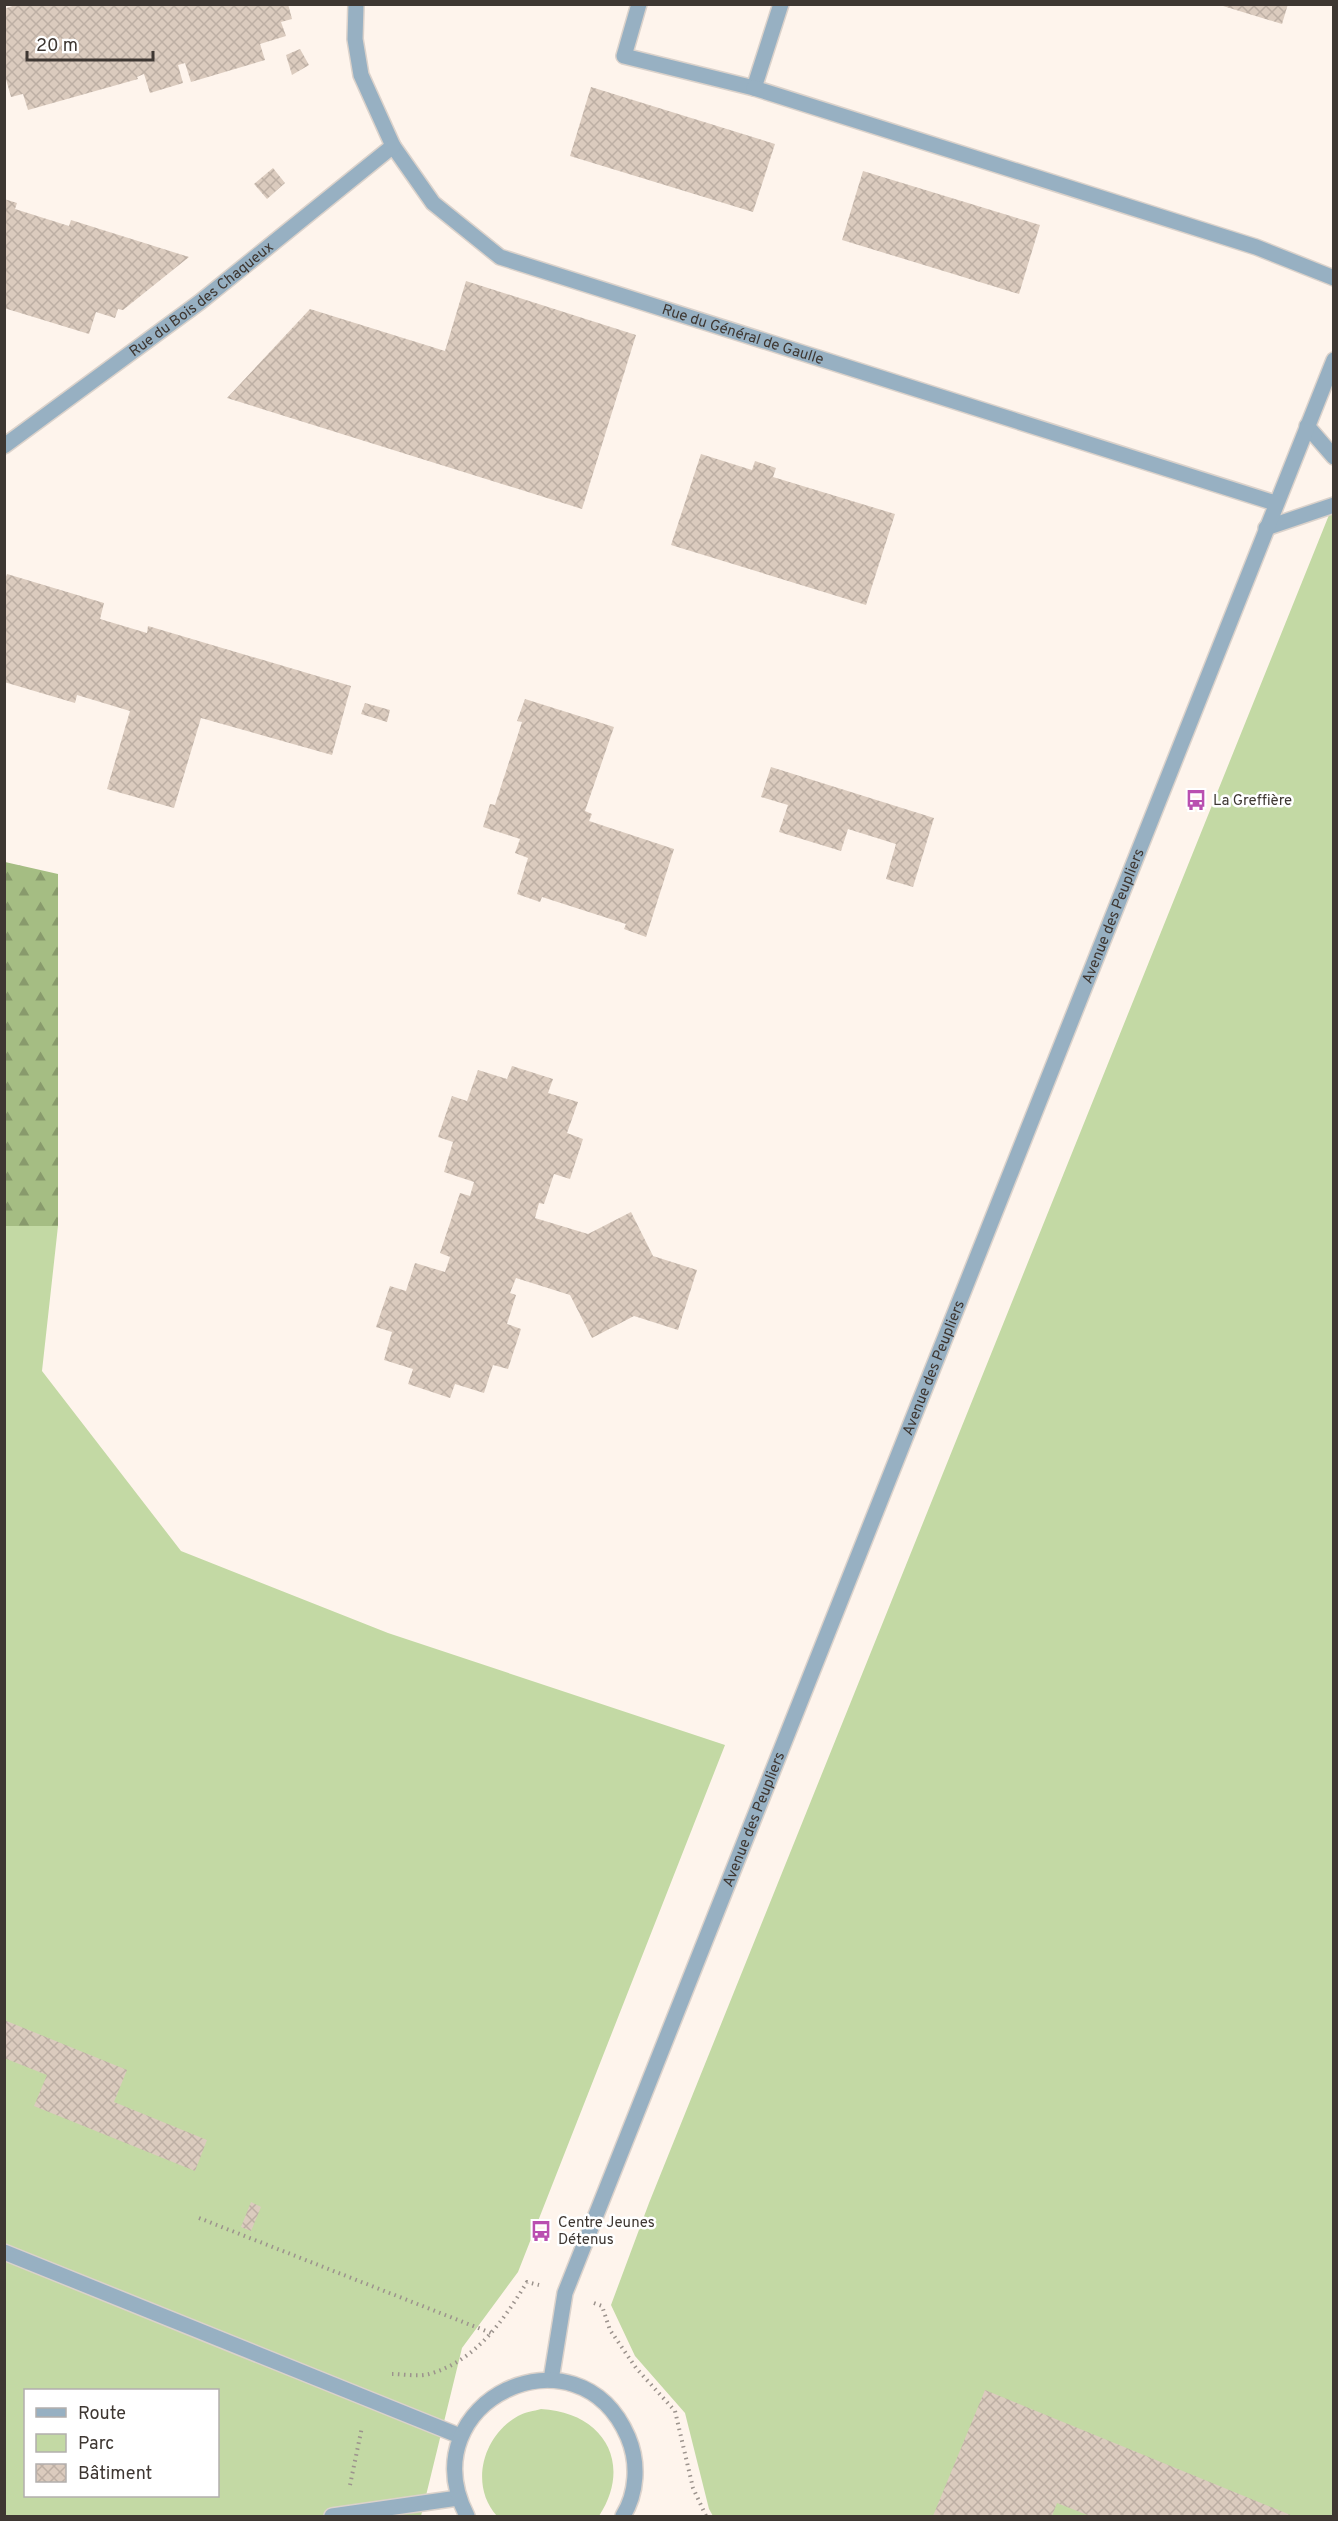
<svg xmlns="http://www.w3.org/2000/svg" width="1338" height="2521" viewBox="0 0 1338 2521" font-family="Overpass,sans-serif">
<style>
.green{fill:#c3d9a4;fill-rule:evenodd}
.forest{fill:url(#forest-firs)}
.building{fill:url(#building-cross-hatch)}
.lines{fill:none;stroke-linecap:round;stroke-linejoin:round}
.minor-casing{stroke:#dbd2cb;stroke-width:18}
.path{stroke:#9c938d;stroke-width:4;stroke-dasharray:1.5 4.5;stroke-linecap:butt}
.minor{stroke:#97b0c2;stroke-width:15}
.labels{text-anchor:middle;stroke-width:5;stroke-linejoin:round;paint-order:stroke}
.street-label{font-size:15px;fill:#3e3732;stroke:#fff}
.poi-label{font-size:15px;fill:#3e3732;stroke:#fff;text-anchor:start}
</style>
<defs>
<pattern id="forest-firs" width="22" height="20" patternUnits="userSpaceOnUse" patternTransform="scale(1.5)"><rect width="22" height="20" fill="#a5bd83"/><path d="M5 1l3.5 6h-7zM16 11l3.5 6h-7z" fill="#889a6c"/></pattern>
<pattern id="building-cross-hatch" width="8" height="8" patternUnits="userSpaceOnUse" patternTransform="scale(1.5)"><rect width="8" height="8" fill="#dbcbbe"/><path d="M0 0l8 8M0 8l8-8" fill="none" stroke="#bdafa4"/></pattern>
</defs>
<rect width="100%" height="100%" fill="#fef4ec"/>
<g class="green">
<polygon points="1333,505 1333,2516 713,2516 709,2509 685,2413 635,2356 611,2305 649,2203"/>
<path d="M4,1226H58L42,1371L181,1551L388,1633L725,1745L518,2272L462,2348L421,2516H5ZM26,2390H218V2496H26Z"/>
<path d="M541,2409C602,2412 634,2462 599,2516H497C469,2485 483,2435 518,2416C525,2412 534,2411 541,2409Z"/>
</g>
<polygon class="forest" points="5,862 58,874 58,1226 5,1226"/>
<g class="building">
<polygon points="18,4 288,4 292,19 281,22 286,36 260,44 265,60 191,82 185,63 178,65 183,83 150,93 144,74 137,77 138,79 28,110 23,94 11,97 4,72 4,9"/>
<polygon points="1223,4 1288,4 1282,24 1223,6"/>
<polygon points="300,49 309,65 292,75 286,55"/>
<polygon points="591,87 775,144 753,212 570,156"/>
<polygon points="273,168 285,183 267,199 254,184"/>
<polygon points="863,171 1040,225 1019,294 842,240"/>
<polygon points="4,199 17,203 15,209 69,226 71,220 189,257 123,310 118,309 115,318 96,312 89,334 4,308"/>
<polygon points="466,281 636,335 582,509 227,398 310,309 445,351"/>
<polygon points="701,454 752,470 755,461 776,468 773,477 895,514 866,605 671,545"/>
<polygon points="7,574 104,603 100,619 147,633 148,626 351,686 332,755 201,718 174,808 107,789 130,711 77,695 75,703 4,682 4,582"/>
<polygon points="525,699 614,727 585,811 592,814 589,821 674,849 646,937 624,929 626,924 542,897 540,902 517,894 528,858 515,853 520,839 483,827 490,804 495,805 522,722 517,721"/>
<polygon points="365,703 390,710 387,722 361,714"/>
<polygon points="771,767 934,818 913,887 886,879 896,844 848,829 841,851 779,832 788,805 761,797"/>
<polygon points="512,1066 553,1079 548,1093 578,1102 567,1133 583,1139 570,1179 554,1174 544,1204 539,1203 535,1218 588,1234 631,1212 653,1256 697,1270 678,1330 634,1316 592,1338 570,1295 516,1278 510,1293 516,1295 507,1324 521,1329 508,1369 493,1365 484,1393 455,1384 450,1398 408,1384 413,1369 384,1360 392,1332 376,1327 390,1286 406,1291 415,1263 445,1272 450,1257 440,1253 460,1193 470,1196 474,1182 444,1172 453,1142 438,1137 452,1096 467,1101 478,1070 507,1079"/>
<polygon points="4,2020 127,2070 114,2102 207,2140 195,2171 34,2106 47,2075 4,2058"/>
<polygon points="251,2202 261,2207 251,2231 241,2227"/>
<polygon points="985,2390 1293,2516 1090,2516 1057,2503 1052,2516 933,2516"/>
</g>
<g class="lines">
<defs>
<g id="minor">
<path id="s1" d="M356,4L355,39L361,75L393,146L433,203L500,257L1275,503"/>
<polyline points="639,4 624,56 754,88 781,4"/>
<polyline points="754,88 1256,247 1334,278"/>
<polyline points="1307,426 1334,457"/>
<path id="s2" d="M4,446L200,302L393,146"/>
<polyline points="1266,528 1334,505"/>
<polyline points="4,2252 460,2436"/>
<path id="s3" d="M551,2380L565,2293L1334,360"/>
<polyline points="332,2516 458,2498"/>
<path d="M467,2516C408,2401 578,2321 628,2437C639,2463 637,2493 623,2516"/>
</g>
</defs>
<use href="#minor" class="minor-casing"/>
<g class="path">
<polyline points="199,2218 491,2333"/>
<polyline points="594,2303 602,2306 610,2330 636,2368 675,2411 693,2488 706,2516"/>
<path d="M392,2374C403,2374 418,2377 429,2374C476,2361 503,2321 527,2282L539,2285"/>
<polyline points="350,2485 362,2427"/>
</g>
<use href="#minor" class="minor"/>
</g>
<defs>
<symbol id="bus-bare" viewBox="-9 -9 18 18"><path d="M-5-6H5V4H4V6H2V4H-2V6H-4V4H-5ZM-3.5-4V0h7V-4ZM-3.5 1.2v1.5H-2V1.2ZM2 1.2v1.5H3.5V1.2Z" fill="#b94fb0" stroke="#fff" stroke-width="2.5" paint-order="stroke"/></symbol>
</defs>
<g fill-rule="evenodd">
<use href="#bus-bare" x="1181" y="785" width="30" height="30"/>
<use href="#bus-bare" x="526" y="2216" width="30" height="30"/>
</g>
<g class="labels">
<g class="street-label">
<text dy="5" stroke="none"><textPath href="#s2" startOffset="246">Rue du Bois des Chaqueux</textPath></text>
<text dy="5" stroke="none"><textPath href="#s1" startOffset="560">Rue du Général de Gaulle</textPath></text>
<text dy="5" stroke="none"><textPath href="#s3" startOffset="1570">Avenue des Peupliers</textPath></text>
<text dy="5" stroke="none"><textPath href="#s3" startOffset="1084">Avenue des Peupliers</textPath></text>
<text dy="5" stroke="none"><textPath href="#s3" startOffset="598">Avenue des Peupliers</textPath></text>
</g>
<g class="poi-label">
<text x="1213" y="805">La Greffière</text>
<text x="558" y="2227">Centre Jeunes<tspan x="558" dy="17">Détenus</tspan></text>
</g>
</g>
<rect width="1338" height="2521" fill="none" stroke="#3e3732" stroke-width="12"/>
<rect x="24" y="2389" width="195" height="108" fill="#ffffff" stroke="#b2afad" stroke-width="1.5"/>
<rect x="36" y="2408" width="30" height="9" fill="#97b0c2" stroke="#b2afad" stroke-width="1.5"/>
<text x="78" y="2419" font-size="18" fill="#3e3732">Route</text>
<rect x="36" y="2434" width="30" height="18" fill="#c3d9a4" stroke="#b2afad" stroke-width="1.5"/>
<text x="78" y="2449" font-size="18" fill="#3e3732">Parc</text>
<rect x="36" y="2464" width="30" height="18" fill="url(#building-cross-hatch)" stroke="#b2afad" stroke-width="1.5"/>
<text x="78" y="2479" font-size="18" fill="#3e3732">Bâtiment</text>
<path d="M27 51v9h126v-9" fill="none" stroke="#3e3732" stroke-width="3"/>
<text x="36" y="51" font-size="18" fill="#3e3732" stroke="#ffffff" stroke-width="4.5" paint-order="stroke">20 m</text>
</svg>
